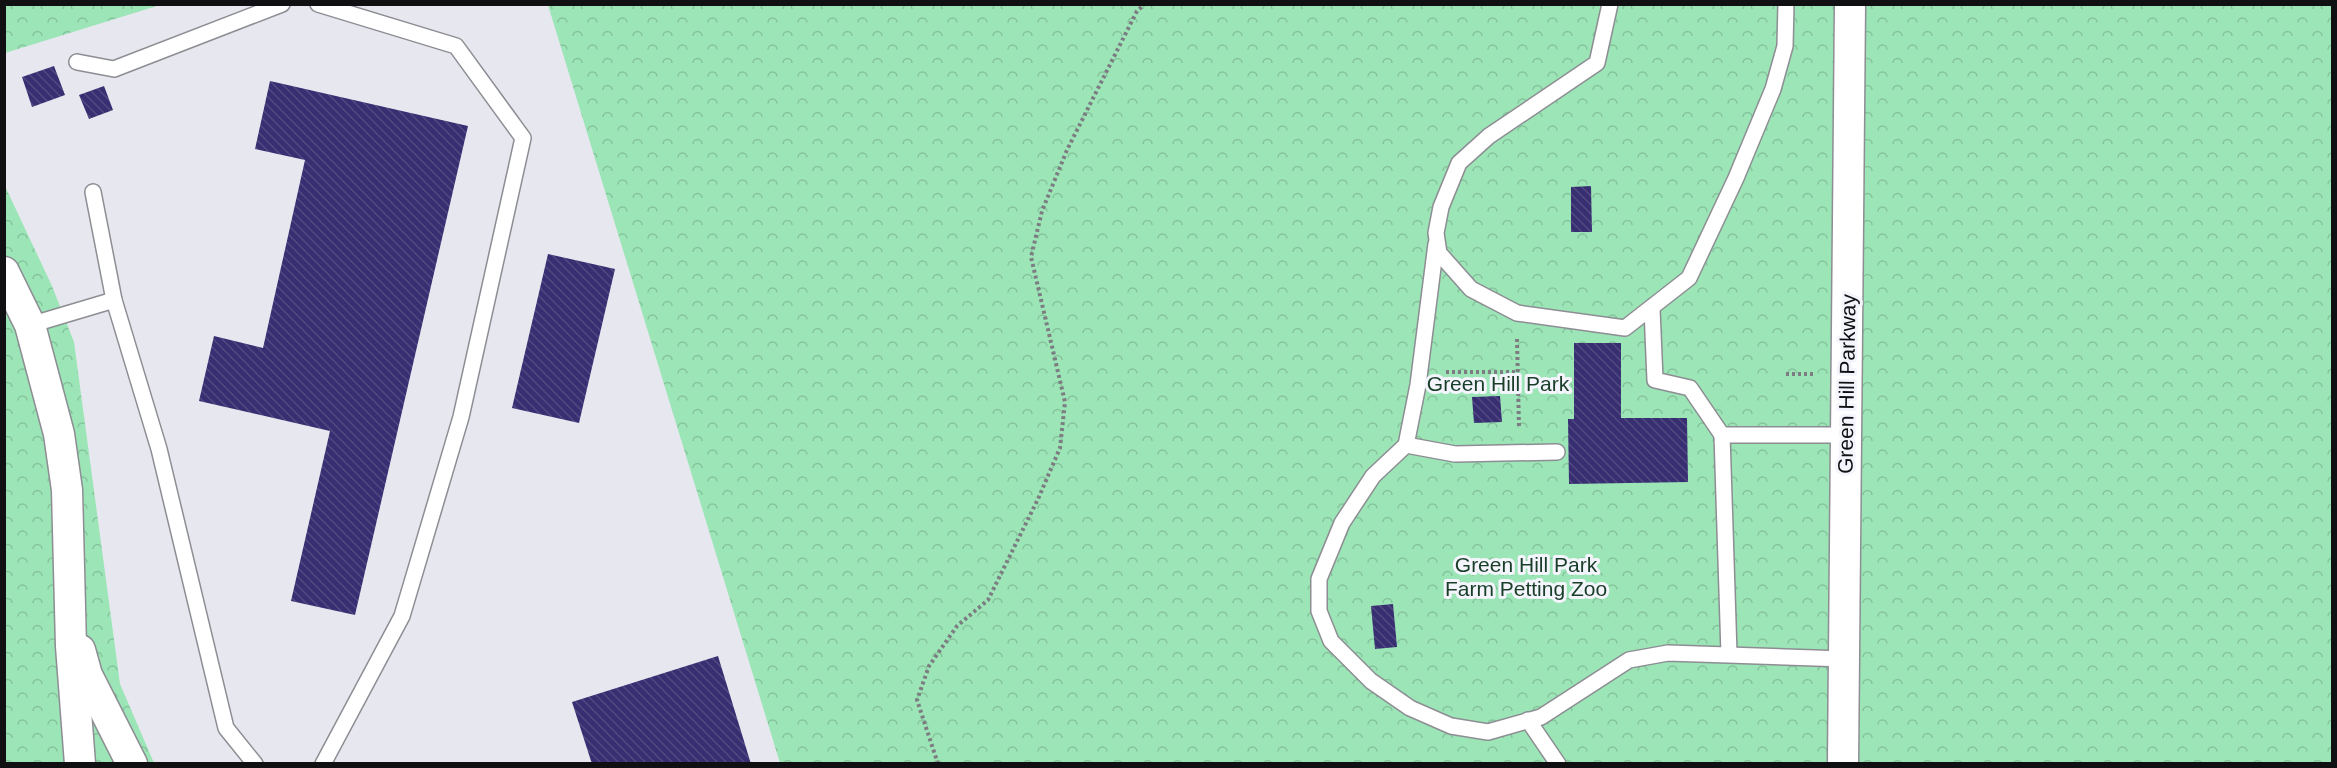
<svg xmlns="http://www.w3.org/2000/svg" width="2337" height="768" viewBox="0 0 2337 768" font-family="Arial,sans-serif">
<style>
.park{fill:url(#park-crowns)}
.building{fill:url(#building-back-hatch)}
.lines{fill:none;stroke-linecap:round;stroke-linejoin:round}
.service-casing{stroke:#8d8d94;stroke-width:18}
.minor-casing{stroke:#8d8d94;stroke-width:33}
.path{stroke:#7c7c82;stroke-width:4;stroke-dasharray:3 3;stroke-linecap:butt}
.service{stroke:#fff;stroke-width:15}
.minor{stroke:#fff;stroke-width:30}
.labels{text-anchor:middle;stroke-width:6;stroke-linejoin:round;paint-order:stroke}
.park-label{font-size:21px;fill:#193e28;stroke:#f4f4fc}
.street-label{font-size:21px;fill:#101013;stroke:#f4f4fc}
</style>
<defs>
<pattern id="park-crowns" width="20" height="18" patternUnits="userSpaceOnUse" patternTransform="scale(1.5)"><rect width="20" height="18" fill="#9ce5b6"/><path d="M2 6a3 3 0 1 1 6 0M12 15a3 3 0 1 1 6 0" fill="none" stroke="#85c39c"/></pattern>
<pattern id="building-back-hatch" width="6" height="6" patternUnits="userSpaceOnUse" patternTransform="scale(1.5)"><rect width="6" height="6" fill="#382e72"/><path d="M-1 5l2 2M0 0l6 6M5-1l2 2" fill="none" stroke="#514980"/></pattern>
</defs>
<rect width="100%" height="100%" fill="#e7e7ef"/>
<g class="park">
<polygon points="5,4 160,4 160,5 5,53"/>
<polygon points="548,5 2332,5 2332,763 780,763"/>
<polygon points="4,184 52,286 74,342 120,684 154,763 5,763"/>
</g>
<g class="building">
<polygon points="54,66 65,95 32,107 22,77"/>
<polygon points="270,81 468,126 355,615 291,601 330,431 199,401 214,336 263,348 305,160 255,149"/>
<polygon points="104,86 113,110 89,119 79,95"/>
<polygon points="1591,186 1592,232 1571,232 1571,187"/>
<polygon points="548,254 615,269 579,423 512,408"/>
<polygon points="1574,343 1621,343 1621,418 1687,418 1688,482 1569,484 1568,419 1574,419"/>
<polygon points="1500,396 1502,422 1474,423 1472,397"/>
<polygon points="1393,604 1397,647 1375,649 1371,606"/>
<polygon points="718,656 751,764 592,764 572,702"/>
</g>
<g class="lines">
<defs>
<g id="service">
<polyline points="318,4 456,46 523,138 461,417 402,616 323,764"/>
<polyline points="1610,4 1597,63 1489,136 1459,163 1441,207 1436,233 1439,253 1471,289 1517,313 1625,328 1689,278 1736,178 1773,89 1785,46 1786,4"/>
<polyline points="77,62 114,69 282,4"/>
<polyline points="93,192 114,300 159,449 226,728 255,764"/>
<polyline points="1652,309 1655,380 1690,388 1722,435"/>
<polyline points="30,325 114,300"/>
<polyline points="1406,445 1418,385 1436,244"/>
<polyline points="1557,452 1455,454 1406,445 1373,476 1342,523 1319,579 1319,611 1331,641 1371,681 1410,708 1451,726 1488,732 1541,717 1629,660 1668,653 1844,659"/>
<polyline points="1729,654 1722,435 1847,435"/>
<polyline points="1528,720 1558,764"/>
</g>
<g id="minor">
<polyline points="4,272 30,325 59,434 67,490 71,646 80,764"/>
<polyline points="80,650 87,675 132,764"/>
<polyline points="1843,764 1850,4"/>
</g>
</defs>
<use href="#service" class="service-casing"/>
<use href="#minor" class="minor-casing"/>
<g class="path">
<polyline points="1517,339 1519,428"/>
<polyline points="1446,372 1518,372"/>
<polyline points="1786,374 1815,374"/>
<polyline points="938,764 917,700 929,666 957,626 988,600 1038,499 1060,448 1065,402 1031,257 1042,211 1067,150 1137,11 1145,4"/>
</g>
<use href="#service" class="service"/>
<use href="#minor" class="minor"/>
</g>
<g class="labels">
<g class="park-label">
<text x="1498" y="391">Green Hill Park</text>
<text x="1526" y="572">Green Hill Park<tspan x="1526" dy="24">Farm Petting Zoo</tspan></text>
</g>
<g class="street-label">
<text transform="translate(1847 384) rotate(-89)" y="7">Green Hill Parkway</text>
</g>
</g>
<rect width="2337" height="768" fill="none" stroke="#101013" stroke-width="12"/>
</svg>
